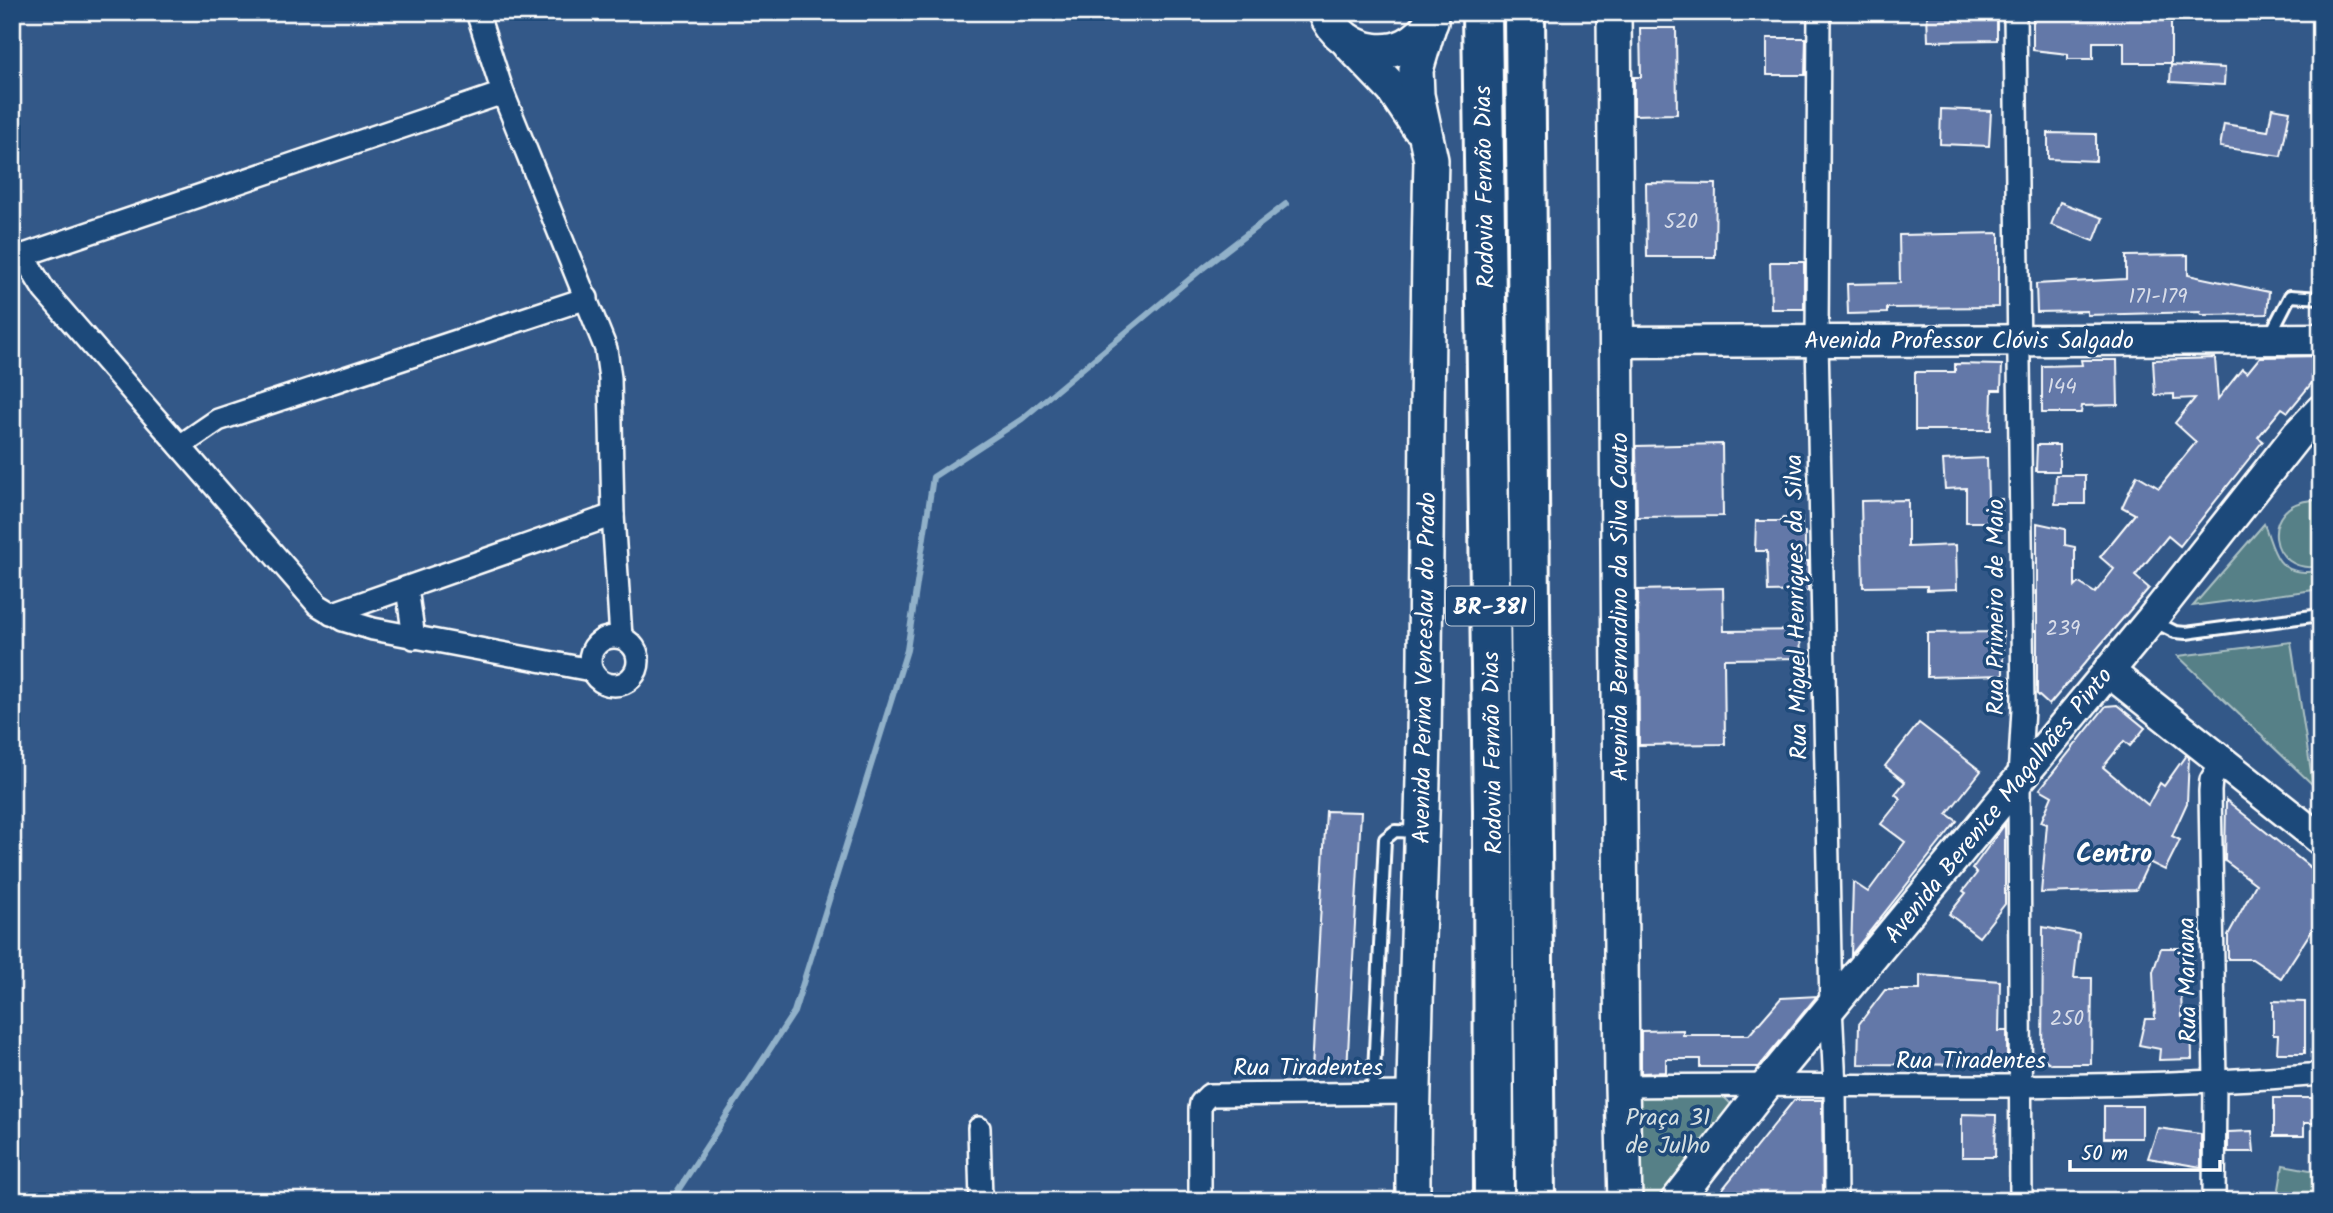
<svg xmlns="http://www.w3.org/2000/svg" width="2333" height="1213" viewBox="0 0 2333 1213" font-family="Kalam,sans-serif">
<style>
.green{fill:#578087;stroke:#abc0c3;stroke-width:2}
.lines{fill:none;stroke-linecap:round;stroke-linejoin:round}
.stream{stroke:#91b1c9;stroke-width:6}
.building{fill:#6378a8;stroke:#fff;stroke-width:2}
.lane-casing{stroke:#fff;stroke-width:16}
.street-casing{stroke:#fff;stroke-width:26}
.secondary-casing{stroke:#fff;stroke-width:35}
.primary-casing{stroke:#fff;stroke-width:38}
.highway-casing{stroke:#fff;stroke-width:44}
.lane{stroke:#1f4a7a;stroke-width:10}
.street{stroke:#1f4a7a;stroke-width:21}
.secondary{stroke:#1f4a7a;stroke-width:30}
.primary{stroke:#1f4a7a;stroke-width:33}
.highway{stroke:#1f4a7a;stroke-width:38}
.labels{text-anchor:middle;stroke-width:7;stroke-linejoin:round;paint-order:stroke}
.number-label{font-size:21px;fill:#d8dde9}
.shield{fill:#1f4a7a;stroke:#bcc9d7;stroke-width:2}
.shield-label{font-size:23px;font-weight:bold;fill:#fff}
.street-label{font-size:24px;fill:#fff;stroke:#1f4a7a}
.park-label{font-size:24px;fill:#d5dfe1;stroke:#1f4a7a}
.neighbourhood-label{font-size:26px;font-weight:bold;fill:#fff;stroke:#1f4a7a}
</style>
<rect width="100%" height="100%" fill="#335888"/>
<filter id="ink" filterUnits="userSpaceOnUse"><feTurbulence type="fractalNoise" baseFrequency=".0143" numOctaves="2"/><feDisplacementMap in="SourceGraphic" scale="14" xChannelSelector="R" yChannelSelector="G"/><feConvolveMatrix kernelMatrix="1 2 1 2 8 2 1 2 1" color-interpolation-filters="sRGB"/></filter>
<g filter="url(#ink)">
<g class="green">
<path d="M2313,500L2321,502V566C2267,577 2258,503 2313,500Z"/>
<path d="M2264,524C2273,546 2275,572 2304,572C2311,572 2315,572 2321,568V589L2193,606Z"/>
<polygon points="2291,642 2313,785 2178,656"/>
<polygon points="1722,1095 1732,1105 1655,1201 1632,1201 1635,1097"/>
<polygon points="2283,1165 2321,1172 2321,1201 2277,1201"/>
</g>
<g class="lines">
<polyline class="stream" points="671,1201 794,1012 907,650 933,477 1022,419 1203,268 1286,204"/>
</g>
<g class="building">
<polygon points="1927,12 1997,12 1997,40 1928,41"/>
<polygon points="2033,12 2171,12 2171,63 2124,63 2124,42 2093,42 2093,59 2068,59 2068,54 2033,50"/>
<polygon points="1640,28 1676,28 1677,114 1634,115 1634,77 1641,77"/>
<polygon points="1767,38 1806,38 1805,75 1767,75"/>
<polygon points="2171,65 2225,68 2224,85 2170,82"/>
<polygon points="2272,108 2290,111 2281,156 2220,147 2224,124 2268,131"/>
<polygon points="1941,109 1991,111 1989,146 1940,144"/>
<polygon points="2048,133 2096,134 2096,161 2048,159"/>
<polygon points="1646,183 1716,184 1715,257 1647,257"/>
<polygon points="2060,202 2103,218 2094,241 2051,225"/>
<polygon points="1999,233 1999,307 1887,308 1887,313 1848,314 1847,284 1900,283 1899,235"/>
<polygon points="2188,255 2188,275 2269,292 2267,314 2201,315 2200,312 2087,315 2087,311 2037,312 2036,284 2126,279 2126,256"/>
<polygon points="1770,262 1804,262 1804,309 1771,309"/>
<polygon points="2321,356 2321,372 2288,412 2282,408 2258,437 2263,441 2180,546 2168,536 2135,576 2149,588 2049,705 2037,694 2037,523 2065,529 2065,545 2075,547 2075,587 2079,583 2095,593 2114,569 2100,557 2135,514 2122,507 2137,475 2159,488 2196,442 2175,423 2195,398 2174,399 2174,394 2155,395 2153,360 2215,358 2218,399 2242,369 2247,373 2260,357"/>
<polygon points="2081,360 2117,360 2118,405 2082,406 2081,413 2042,413 2042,366 2082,365"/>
<polygon points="1955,364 2002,365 2001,390 1992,390 1991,430 1915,430 1915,372 1955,372"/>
<polygon points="1722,444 1723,516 1637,517 1636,446"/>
<polygon points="2037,445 2059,445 2059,471 2036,471"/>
<polygon points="1987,458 1988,499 2002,499 2002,522 1966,522 1966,488 1945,489 1943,460"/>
<polygon points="2056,475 2085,475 2085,504 2055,504"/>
<polygon points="1908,500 1908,547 1956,545 1957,589 1927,590 1927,586 1863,587 1861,501"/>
<polygon points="1782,518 1802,518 1802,532 1805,532 1805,561 1808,561 1808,591 1768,592 1767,551 1755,551 1756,521 1782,521"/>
<polygon points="1723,588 1724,631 1800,630 1801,658 1724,659 1725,744 1639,745 1638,590"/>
<polygon points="2003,632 2003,675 1927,677 1927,633"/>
<polygon points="2117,705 2145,728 2130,746 2124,741 2103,767 2148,805 2160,783 2164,786 2186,755 2189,757 2187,803 2172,836 2180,840 2165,870 2149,862 2136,890 2041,893 2047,824 2041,822 2052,796 2040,789 2106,706"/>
<polygon points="1919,723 1981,771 1947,814 1957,821 1851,955 1853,882 1868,892 1905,842 1881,824 1901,799 1895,794 1905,782 1885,766"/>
<polygon points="2226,800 2321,876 2321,916 2281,978 2252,959 2228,959 2228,935 2256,884 2225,861"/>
<polygon points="1326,811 1361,812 1347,1071 1312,1070"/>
<polygon points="2005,824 2005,904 1979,937 1949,914 1966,893 1963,891 1977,873 1972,869"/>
<polygon points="2043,927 2079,934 2074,978 2092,978 2091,1064 2051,1064 2042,1057"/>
<polygon points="2161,948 2192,948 2193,967 2180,967 2182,1017 2191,1016 2192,1059 2159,1060 2160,1049 2139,1045 2145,1019 2155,1019 2153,972"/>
<polygon points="1920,975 2000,981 1999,1031 2007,1031 2007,1065 1858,1064 1859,1024 1885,990 1920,990"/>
<polygon points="1817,996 1759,1067 1700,1067 1700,1059 1666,1059 1666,1072 1641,1073 1641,1031 1683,1030 1683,1035 1749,1035 1781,998"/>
<polygon points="2273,1001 2305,1002 2305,1053 2277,1053 2278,1035 2273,1035"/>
<polygon points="2274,1098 2320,1098 2320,1123 2304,1123 2304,1136 2274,1136"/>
<polygon points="1794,1100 1822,1100 1823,1201 1713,1201"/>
<rect x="2104" y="1106" width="38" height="32"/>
<polygon points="1962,1114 1996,1115 1995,1157 1962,1157"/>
<polygon points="2158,1128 2201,1134 2201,1167 2148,1158"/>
<polygon points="2252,1131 2254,1152 2228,1152 2228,1132"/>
</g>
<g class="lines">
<defs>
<g id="lane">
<polyline points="2270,335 2290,296 2321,298"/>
<polyline points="2153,621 2175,632 2186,633 2320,615 2321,620"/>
<polyline points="1373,1094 1385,839 1395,831 1419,832"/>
</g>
<g id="street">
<polyline points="477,12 503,93 606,349 610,378 613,515 621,637"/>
<polyline points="1819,12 1817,340 1831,1007 1835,1086 1836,1201"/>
<polyline points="2015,12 2023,709 2019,778 2021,1201"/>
<polyline points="27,256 30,267 44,290 318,605 343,620 373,629 591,670"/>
<polyline points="12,259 503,93"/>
<polyline points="180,446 218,420 587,298"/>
<polyline points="407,588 414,638"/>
<polyline points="331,614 613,515"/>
<circle cx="614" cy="661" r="24"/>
<path d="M1622,1086C1855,1082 2088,1094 2321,1074"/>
<polyline points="979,1128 981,1201"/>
<polyline points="1200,1201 1200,1109 1201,1103 1209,1095 1412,1093"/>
<polyline points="2214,1201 2215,1081 2210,791 2211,780 2222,762"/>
</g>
<g id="secondary">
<polyline points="1617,342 2321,339"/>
<polyline points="2108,671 2321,840"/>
<polyline points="1676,1201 1768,1083 2151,620 2297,435 2321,410"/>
</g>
<g id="primary">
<path d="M1325,12C1343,57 1405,66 1431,22"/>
<polyline points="1614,12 1622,1086 1625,1201"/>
<polyline points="1350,44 1393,89 1418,126"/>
<path d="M1413,1201C1412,1046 1421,891 1424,736C1427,544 1426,352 1431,160L1417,95L1416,70L1429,26"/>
</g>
<g id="highway">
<polyline points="1482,12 1493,811 1494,1201"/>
<polyline points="1525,12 1535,1201"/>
</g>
</defs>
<use href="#lane" class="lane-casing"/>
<use href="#street" class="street-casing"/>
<use href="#secondary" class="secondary-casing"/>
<use href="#primary" class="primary-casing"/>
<use href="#highway" class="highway-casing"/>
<use href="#lane" class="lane"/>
<use href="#street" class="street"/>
<use href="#secondary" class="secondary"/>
<use href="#primary" class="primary"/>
<use href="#highway" class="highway"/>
</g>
</g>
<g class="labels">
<g class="number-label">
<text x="1681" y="228">520</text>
<text x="2158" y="303">171-179</text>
<text x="2062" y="393">144</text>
<text x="2063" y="635">239</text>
<text x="2067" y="1025">250</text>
</g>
<rect class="shield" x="1446" y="586.5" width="88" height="39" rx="5"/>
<g class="shield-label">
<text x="1490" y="614">BR-381</text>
</g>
<g class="street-label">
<text transform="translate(1484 187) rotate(-91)" y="8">Rodovia Fernão Dias</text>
<text x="1969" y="348">Avenida Professor Clóvis Salgado</text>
<text transform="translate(1619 607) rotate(-90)" y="8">Avenida Bernardino da Silva Couto</text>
<text transform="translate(1796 607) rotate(-91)" y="8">Rua Miguel Henriques da Silva</text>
<text transform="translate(1995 607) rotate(-90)" y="8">Rua Primeiro de Maio</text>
<text transform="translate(1424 668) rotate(-89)" y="8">Avenida Perina Venceslau do Prado</text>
<text transform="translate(1492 753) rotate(-91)" y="8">Rodovia Fernão Dias</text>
<text transform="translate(1998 805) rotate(-51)" y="8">Avenida Berenice Magalhães Pinto</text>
<text transform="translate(2187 980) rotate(-91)" y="8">Rua Mariana</text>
<text x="1971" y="1068">Rua Tiradentes</text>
<text x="1308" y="1075">Rua Tiradentes</text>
</g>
<g class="park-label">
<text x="1668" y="1125">Praça 31<tspan x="1668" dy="28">de Julho</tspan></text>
</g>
<g class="neighbourhood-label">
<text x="2114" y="862">Centro</text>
</g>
</g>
<rect width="2333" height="1213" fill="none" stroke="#1f4a7a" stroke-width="42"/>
<rect x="21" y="21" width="2291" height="1171" fill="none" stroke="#fff" stroke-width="2.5" filter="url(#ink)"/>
<path d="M2070 1160v10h150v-10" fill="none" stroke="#ffffff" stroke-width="3.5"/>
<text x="2081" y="1160" font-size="21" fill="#ffffff" stroke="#1f4a7a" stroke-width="5" paint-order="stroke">50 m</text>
</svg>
